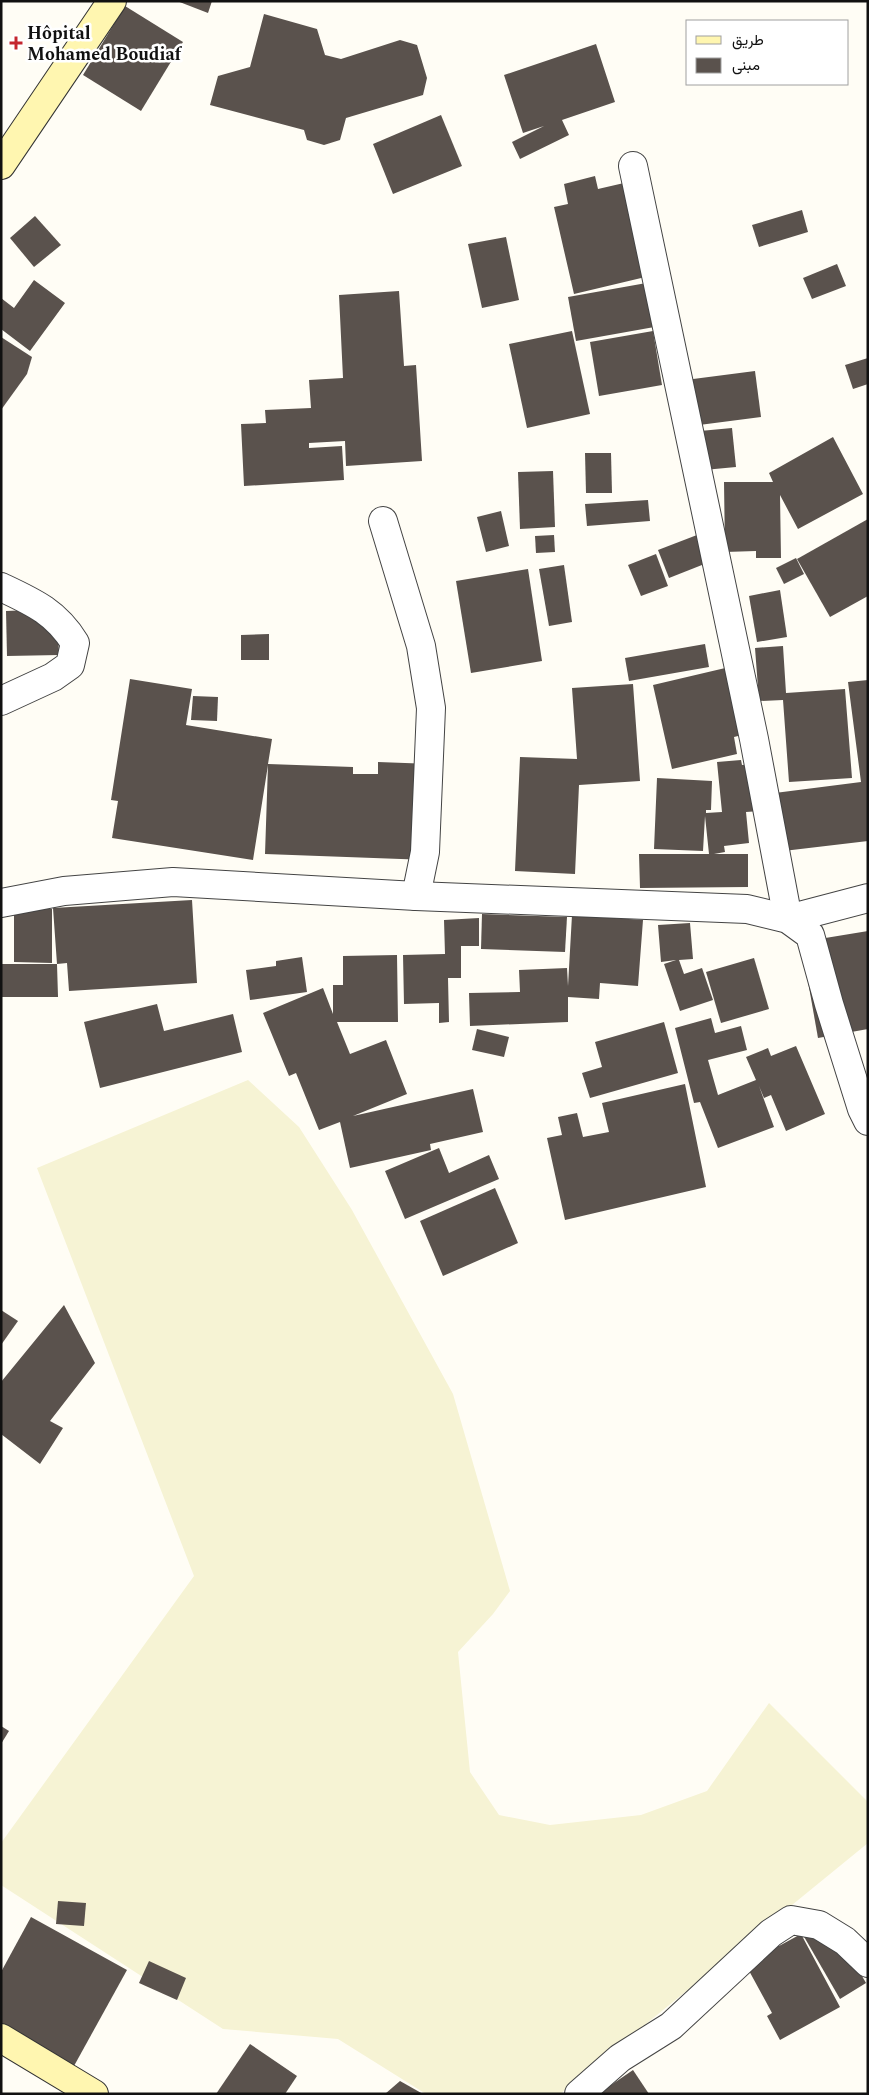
<svg xmlns="http://www.w3.org/2000/svg" width="869" height="2095" viewBox="0 0 869 2095" font-family="Spectral,Vazirmatn,serif">
<style>
.farmland{fill:#f6f3d4}
.building{fill:#5a524d}
.lines{fill:none;stroke-linecap:round;stroke-linejoin:round}
.minor-casing{stroke:#444;stroke-width:30}
.tertiary-casing{stroke:#444;stroke-width:30}
.secondary-casing{stroke:#333;stroke-width:30}
.minor{stroke:#fff;stroke-width:28}
.tertiary{stroke:#fff;stroke-width:28}
.secondary{stroke:#fff6b0;stroke-width:28}
.poi-dot{fill:#c4262e;stroke:#fff;stroke-width:2}
.labels{text-anchor:middle;stroke-width:5;stroke-linejoin:round;paint-order:stroke}
.poi-label{font-size:18px;font-weight:bold;fill:#111;stroke:#fff;text-anchor:start}
</style>
<rect width="100%" height="100%" fill="#fffdf5"/>
<polygon class="farmland" points="248,1080 299,1127 352,1210 453,1394 510,1591 493,1614 458,1652 470,1772 499,1815 550,1825 641,1815 707,1791 769,1703 868,1802 868,1843 560,2094 426,2094 338,2039 223,2029 1,1885 1,1843 194,1576 37,1168"/>
<g class="building">
<polygon points="177,1 212,1 208,13"/>
<polygon points="125,6 183,42 141,111 83,75"/>
<polygon points="264,14 317,29 325,55 341,59 400,40 417,45 427,78 423,95 346,118 340,140 324,145 307,140 304,130 210,105 218,76 250,67"/>
<polygon points="596,44 615,102 562,120 569,135 520,159 512,142 544,126 523,133 504,75"/>
<polygon points="441,115 462,166 393,194 373,144"/>
<polygon points="595,176 598,189 637,180 658,274 574,294 554,207 568,204 564,184"/>
<polygon points="802,210 808,232 759,247 752,225"/>
<polygon points="35,216 61,245 34,267 10,238"/>
<polygon points="506,237 519,300 482,308 468,244"/>
<polygon points="837,264 846,286 812,299 803,278"/>
<polygon points="34,280 65,303 30,351 1,329 1,298 14,308"/>
<polygon points="652,282 660,326 576,341 568,297"/>
<polygon points="399,291 404,366 416,365 422,461 346,466 345,441 309,443 309,448 342,446 344,480 244,486 241,424 266,423 265,410 311,408 309,380 343,378 339,295"/>
<polygon points="572,331 590,414 527,428 509,344"/>
<polygon points="653,331 662,385 599,396 590,342"/>
<polygon points="1,337 32,357 27,374 1,410"/>
<polygon points="868,358 868,384 853,389 845,365"/>
<polygon points="755,371 761,417 676,428 670,382"/>
<polygon points="732,428 736,467 704,470 700,431"/>
<polygon points="833,437 863,494 798,529 780,495 781,558 756,558 756,551 725,552 724,482 773,482 769,473"/>
<polygon points="585,453 611,453 612,493 586,493"/>
<polygon points="553,471 555,527 520,529 518,472"/>
<polygon points="648,500 650,521 587,526 585,504"/>
<polygon points="501,511 509,546 486,552 477,517"/>
<polygon points="868,519 868,596 830,617 797,559"/>
<polygon points="554,535 555,552 536,553 535,536"/>
<polygon points="697,535 707,563 669,578 658,550"/>
<polygon points="656,554 668,586 641,596 628,565"/>
<polygon points="796,558 804,574 784,584 776,568"/>
<polygon points="564,565 572,622 549,626 539,569"/>
<polygon points="528,569 542,661 471,673 456,581"/>
<polygon points="780,590 787,637 757,642 749,596"/>
<polygon points="57,609 59,655 7,656 6,611"/>
<polygon points="269,634 269,660 241,660 241,635"/>
<polygon points="705,644 709,667 629,681 625,658"/>
<polygon points="783,646 786,693 845,689 852,778 789,782 783,700 759,701 755,648"/>
<polygon points="738,665 746,734 734,737 737,754 672,769 653,685"/>
<polygon points="130,679 192,689 186,725 272,739 268,764 353,767 353,774 378,774 378,762 432,764 428,860 265,854 268,765 253,860 112,838 118,801 111,800"/>
<polygon points="868,680 868,841 775,852 767,794 861,782 848,682"/>
<polygon points="633,684 640,781 579,785 575,874 515,871 520,757 577,759 572,688"/>
<polygon points="193,696 218,697 217,721 191,720"/>
<polygon points="741,760 742,765 755,764 760,811 746,812 749,843 724,846 725,852 714,854 748,854 748,887 640,888 639,854 709,854 705,816 703,851 654,849 657,778 712,781 711,810 706,810 706,813 722,812 717,762"/>
<polygon points="192,900 197,983 69,991 67,963 57,964 53,908"/>
<polygon points="14,909 52,909 52,963 14,962"/>
<polygon points="482,914 567,917 565,952 481,949"/>
<polygon points="572,915 643,920 638,986 600,983 599,999 568,997 568,1022 470,1026 469,993 520,992 519,970 567,968 568,986"/>
<polygon points="479,918 479,946 461,946 461,978 448,978 449,1022 439,1023 439,1003 404,1004 403,955 445,954 444,920"/>
<polygon points="690,923 693,959 679,960 684,974 702,968 713,1000 680,1011 664,964 676,960 661,962 658,925"/>
<polygon points="868,931 868,1029 818,1038 801,942"/>
<polygon points="397,955 398,1022 337,1022 350,1054 386,1040 407,1094 353,1116 473,1089 483,1132 430,1144 431,1150 350,1168 340,1122 319,1130 296,1073 289,1076 263,1013 323,988 333,1014 333,985 343,985 343,956"/>
<polygon points="302,957 307,992 250,1000 246,970 276,966 276,961"/>
<polygon points="754,958 769,1009 721,1023 706,972"/>
<polygon points="1,964 57,964 58,997 1,997"/>
<polygon points="157,1004 164,1031 233,1014 242,1052 100,1088 84,1022"/>
<polygon points="711,1018 715,1033 741,1026 747,1050 708,1060 718,1095 756,1080 746,1057 768,1048 771,1056 796,1046 825,1114 786,1131 771,1095 764,1098 759,1086 774,1127 718,1148 700,1102 694,1103 675,1028"/>
<polygon points="664,1022 678,1073 590,1098 582,1073 602,1067 595,1042"/>
<polygon points="477,1029 509,1037 504,1057 472,1050"/>
<polygon points="685,1084 706,1187 565,1220 547,1138 562,1135 558,1117 577,1113 583,1137 609,1132 602,1103"/>
<polygon points="439,1148 449,1173 489,1155 499,1179 405,1219 385,1171"/>
<polygon points="495,1188 518,1243 443,1276 420,1221"/>
<polygon points="64,1305 95,1363 50,1421 63,1428 40,1464 1,1434 1,1382"/>
<polygon points="1,1310 18,1321 1,1345"/>
<polygon points="1,1726 9,1731 1,1744"/>
<polygon points="58,1901 86,1903 84,1926 56,1924"/>
<polygon points="826,1913 866,1983 840,1999 799,1928"/>
<polygon points="31,1917 127,1970 69,2075 1,2029 1,1972"/>
<polygon points="801,1934 840,2007 780,2040 767,2016 772,2013 741,1956 775,1938 779,1946"/>
<polygon points="149,1961 186,1978 177,2000 139,1983"/>
<polygon points="250,2044 297,2076 285,2094 216,2094"/>
<polygon points="633,2070 649,2094 598,2094"/>
<polygon points="400,2081 423,2094 385,2094"/>
</g>
<g class="lines">
<defs>
<g id="minor">
<polyline points="633,166 754,739 788,919 868,898"/>
<polyline points="383,521 421,646 431,708 425,852 416,896"/>
<path d="M1,587C33,602 56,612 75,643L70,665L53,677L1,701"/>
<polyline points="579,2094 620,2058 671,2026 771,1933 791,1920 819,1925 845,1941 868,1963"/>
</g>
<polyline id="tertiary" points="1,903 64,891 173,882 416,896 747,909 788,919 810,935 829,1004 862,1109 868,1121"/>
<g id="secondary">
<polyline points="1,165 112,1"/>
<polyline points="1,2038 94,2094"/>
</g>
</defs>
<use href="#minor" class="minor-casing"/>
<use href="#tertiary" class="tertiary-casing"/>
<use href="#secondary" class="secondary-casing"/>
<use href="#minor" class="minor"/>
<use href="#tertiary" class="tertiary"/>
<use href="#secondary" class="secondary"/>
</g>
<path class="poi-dot" d="M13.5 35.5h5v5h5v5h-5v5h-5v-5h-5v-5h5z"/>
<g class="labels">
<g class="poi-label">
<text x="27" y="39">Hôpital<tspan x="27" dy="21">Mohamed Boudiaf</tspan></text>
</g>
</g>
<rect width="869" height="2095" fill="none" stroke="#111111" stroke-width="5"/>
<rect x="686" y="20" width="162" height="65" fill="#ffffff" stroke="#a0a0a0"/>
<rect x="696" y="36" width="25" height="8" fill="#fff6b0" stroke="#a0a0a0"/>
<text x="732" y="45" font-size="15" fill="#111111">طريق</text>
<rect x="696" y="58" width="25" height="15" fill="#5a524d" stroke="#a0a0a0"/>
<text x="732" y="70" font-size="15" fill="#111111">مبنى</text>
</svg>
